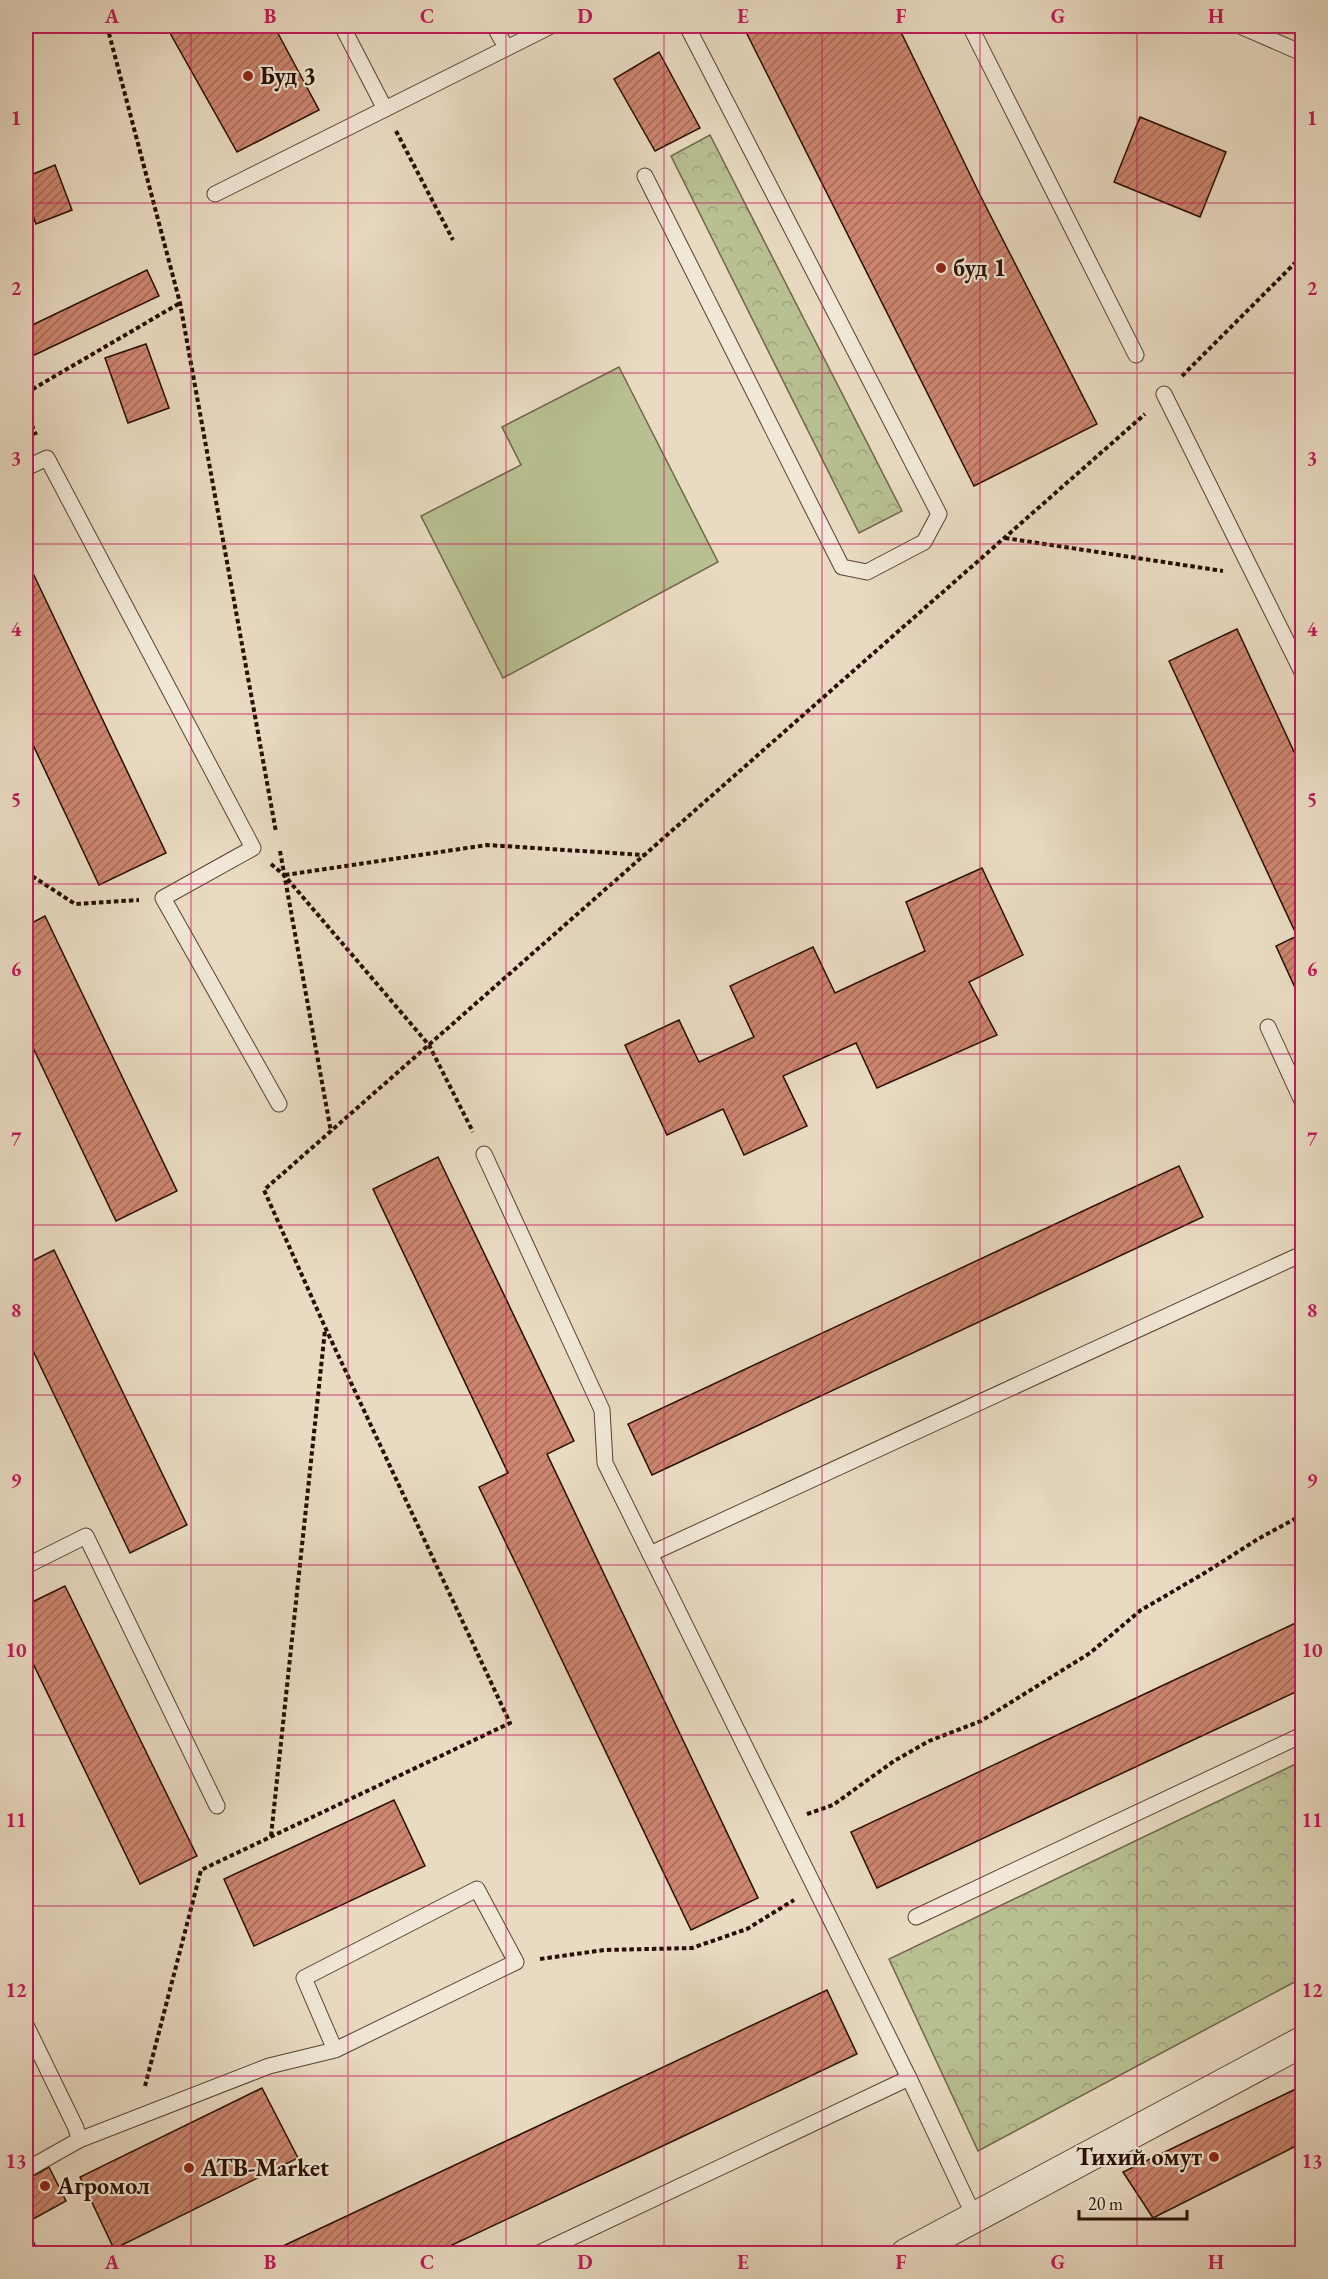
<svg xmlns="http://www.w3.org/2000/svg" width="1328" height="2279" viewBox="0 0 1328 2279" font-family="'EB Garamond',serif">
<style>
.forest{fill:url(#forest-crowns);stroke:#70674a;stroke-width:1.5}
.garden{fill:#b8c092;stroke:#70674a;stroke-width:1.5}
.building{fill:url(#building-hatch);stroke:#270e01;stroke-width:1.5}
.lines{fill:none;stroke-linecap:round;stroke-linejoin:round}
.service-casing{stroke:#584131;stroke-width:17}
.minor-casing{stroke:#584131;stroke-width:32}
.path{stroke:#270e01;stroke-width:4;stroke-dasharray:4.5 3;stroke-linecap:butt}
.service{stroke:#f1e8d7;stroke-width:15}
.minor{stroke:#f1e8d7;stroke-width:30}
.grid{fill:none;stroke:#c2185b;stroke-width:1.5;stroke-opacity:0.55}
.poi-dot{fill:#8f2418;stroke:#f1e8d7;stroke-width:2}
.labels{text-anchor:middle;stroke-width:4.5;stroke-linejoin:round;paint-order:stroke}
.poi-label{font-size:24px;font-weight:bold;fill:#270e01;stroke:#f1e8d7;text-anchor:start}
.neatline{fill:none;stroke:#c2185b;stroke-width:2}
.grid-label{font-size:20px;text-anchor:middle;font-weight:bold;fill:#c2185b}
</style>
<defs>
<pattern id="forest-crowns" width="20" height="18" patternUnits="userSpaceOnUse" patternTransform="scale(1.5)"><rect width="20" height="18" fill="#b8c092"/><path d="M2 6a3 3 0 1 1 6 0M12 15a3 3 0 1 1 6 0" fill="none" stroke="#9ea47c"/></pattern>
<pattern id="building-hatch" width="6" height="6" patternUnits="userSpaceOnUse" patternTransform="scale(1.5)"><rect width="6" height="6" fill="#cd8670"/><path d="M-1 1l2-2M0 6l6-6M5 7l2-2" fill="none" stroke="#a66c5a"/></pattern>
</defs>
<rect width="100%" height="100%" fill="#e9dbc2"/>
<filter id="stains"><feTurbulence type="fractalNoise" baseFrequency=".00333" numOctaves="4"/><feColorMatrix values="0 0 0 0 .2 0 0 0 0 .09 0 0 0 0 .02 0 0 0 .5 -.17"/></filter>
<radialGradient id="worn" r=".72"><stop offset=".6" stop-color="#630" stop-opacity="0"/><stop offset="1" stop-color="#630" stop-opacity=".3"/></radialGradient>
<g class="forest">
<polygon points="710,135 902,511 859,533 671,156"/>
<polygon points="1302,1761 1302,1978 978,2151 889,1959"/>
</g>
<polygon class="garden" points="619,367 718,562 503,678 421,516 521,465 502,427"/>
<g class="building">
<polygon points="166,26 274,26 319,110 237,152"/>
<polygon points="743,26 898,26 980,195 1097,424 974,486"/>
<polygon points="659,52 700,128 655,151 614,79"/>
<polygon points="1140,117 1226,152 1200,217 1114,182"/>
<polygon points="55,165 72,210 36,224 26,197 26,177"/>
<polygon points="147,270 159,296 26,359 26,328"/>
<polygon points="146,344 169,408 128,423 105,358"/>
<polygon points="31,569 166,853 99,885 26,730 26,571"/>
<polygon points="1237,629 1302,769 1302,1003 1276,946 1297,936 1169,661"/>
<polygon points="982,868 1023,955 969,982 997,1035 877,1088 856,1043 783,1076 807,1126 744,1155 723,1109 667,1135 625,1045 679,1020 699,1062 754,1037 730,986 813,947 835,993 925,951 906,902"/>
<polygon points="45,916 177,1191 116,1221 26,1033 26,926"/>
<polygon points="438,1157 574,1441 547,1454 758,1898 691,1930 479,1487 508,1473 373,1189"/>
<polygon points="1179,1166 1203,1217 652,1475 628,1424"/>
<polygon points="54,1250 187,1525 130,1553 26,1336 26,1264"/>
<polygon points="65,1586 197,1856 140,1884 26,1649 26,1605"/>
<polygon points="1302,1620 1302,1689 877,1888 851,1832"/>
<polygon points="394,1800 425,1866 254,1946 224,1879"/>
<polygon points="827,1990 857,2054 688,2134 433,2254 266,2254"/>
<polygon points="1302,2086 1302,2143 1153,2218 1123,2172"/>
<polygon points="262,2088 298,2158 114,2249 80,2177"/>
<polygon points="49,2167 66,2201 26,2223 26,2180"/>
<polygon points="26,2226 39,2254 26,2254"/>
</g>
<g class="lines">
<defs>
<g id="service">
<polyline points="342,26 385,109"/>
<polyline points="494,26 506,47"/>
<polyline points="970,26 1136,355"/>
<polyline points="1240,26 1302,53"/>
<polyline points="645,176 842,567 867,572 924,542 939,514 687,26"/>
<polyline points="215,194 551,26"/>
<polyline points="1164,394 1302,672"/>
<polyline points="26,468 47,458 253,848 163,898 279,1104"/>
<polyline points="1268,1027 1302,1101"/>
<polyline points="484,1154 602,1410 605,1463 909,2078 975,2218"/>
<polyline points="650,1554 1302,1254"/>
<polyline points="26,1566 86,1536 217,1806"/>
<polyline points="916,1917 1302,1735"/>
<polyline points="26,2025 76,2128 79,2140 26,2170"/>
<polyline points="79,2140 269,2066 335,2050 516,1962 477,1889 304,1978 335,2050"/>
<polyline points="537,2254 909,2078"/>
</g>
<polyline id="minor" points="906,2254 1302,2042"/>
</defs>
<use href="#service" class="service-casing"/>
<use href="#minor" class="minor-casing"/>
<g class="path">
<polyline points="107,26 180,303 276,832"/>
<polyline points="396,131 453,240"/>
<polyline points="1182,376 1302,256"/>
<polyline points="26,393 180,303"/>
<polyline points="26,411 36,435"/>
<polyline points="1005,538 1223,571"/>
<polyline points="280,851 331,1132"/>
<polyline points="271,864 284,875 429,1045 473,1132"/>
<polyline points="26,872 75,904 139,900"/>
<polyline points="285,875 487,845 644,855"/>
<polyline points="807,1814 833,1805 894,1761 929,1741 981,1721 1090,1653 1141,1610 1203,1574 1258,1539 1302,1515"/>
<polyline points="271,1836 325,1330"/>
<polyline points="540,1959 604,1950 692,1948 747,1929 794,1900"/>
<polyline points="145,2086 201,1870 510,1723 325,1327 264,1190 1145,414"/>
</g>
<use href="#service" class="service"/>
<use href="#minor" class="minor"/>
</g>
<path class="grid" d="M191,26V2254M348,26V2254M506,26V2254M664,26V2254M822,26V2254M980,26V2254M1137,26V2254M26,203H1302M26,373H1302M26,544H1302M26,714H1302M26,884H1302M26,1054H1302M26,1225H1302M26,1395H1302M26,1565H1302M26,1735H1302M26,1906H1302M26,2076H1302"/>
<g class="poi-dot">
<circle cx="248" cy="76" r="6"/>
<circle cx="941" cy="268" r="6"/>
<circle cx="1214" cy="2157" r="6"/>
<circle cx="189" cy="2168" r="6"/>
<circle cx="45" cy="2186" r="6"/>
</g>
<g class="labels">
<g class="poi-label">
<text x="260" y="84">Буд 3</text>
<text x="953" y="276">буд 1</text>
<text x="1202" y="2165" text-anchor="end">Тихий омут</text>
<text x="201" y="2176">ATB-Market</text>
<text x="57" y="2194">Агромол</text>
</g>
</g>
<rect width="1328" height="2279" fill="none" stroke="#e9dbc2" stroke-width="66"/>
<path d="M1079 2210v9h108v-9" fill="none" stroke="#270e01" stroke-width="3"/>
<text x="1088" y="2210" font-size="18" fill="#270e01" stroke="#f1e8d7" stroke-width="4.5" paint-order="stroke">20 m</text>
<rect x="33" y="33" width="1262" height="2213" class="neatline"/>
<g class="grid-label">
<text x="112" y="23">A</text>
<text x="270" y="23">B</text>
<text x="427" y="23">C</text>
<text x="585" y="23">D</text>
<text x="743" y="23">E</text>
<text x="901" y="23">F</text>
<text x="1058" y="23">G</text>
<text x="1216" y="23">H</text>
<text x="16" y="125">1</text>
<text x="1312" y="125">1</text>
<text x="16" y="295">2</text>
<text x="1312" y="295">2</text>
<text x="16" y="465">3</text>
<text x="1312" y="465">3</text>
<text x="16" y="636">4</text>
<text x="1312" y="636">4</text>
<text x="16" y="806">5</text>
<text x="1312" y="806">5</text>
<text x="16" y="976">6</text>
<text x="1312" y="976">6</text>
<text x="16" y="1146">7</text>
<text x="1312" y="1146">7</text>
<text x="16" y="1317">8</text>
<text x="1312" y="1317">8</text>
<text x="16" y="1487">9</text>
<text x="1312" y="1487">9</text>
<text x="16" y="1657">10</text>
<text x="1312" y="1657">10</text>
<text x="16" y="1827">11</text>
<text x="1312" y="1827">11</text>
<text x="16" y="1997">12</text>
<text x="1312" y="1997">12</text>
<text x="16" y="2168">13</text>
<text x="1312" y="2168">13</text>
<text x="112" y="2269">A</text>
<text x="270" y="2269">B</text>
<text x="427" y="2269">C</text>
<text x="585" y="2269">D</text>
<text x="743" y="2269">E</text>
<text x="901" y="2269">F</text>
<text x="1058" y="2269">G</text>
<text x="1216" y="2269">H</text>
</g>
<rect width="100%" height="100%" filter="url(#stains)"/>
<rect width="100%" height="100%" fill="url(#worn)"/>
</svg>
